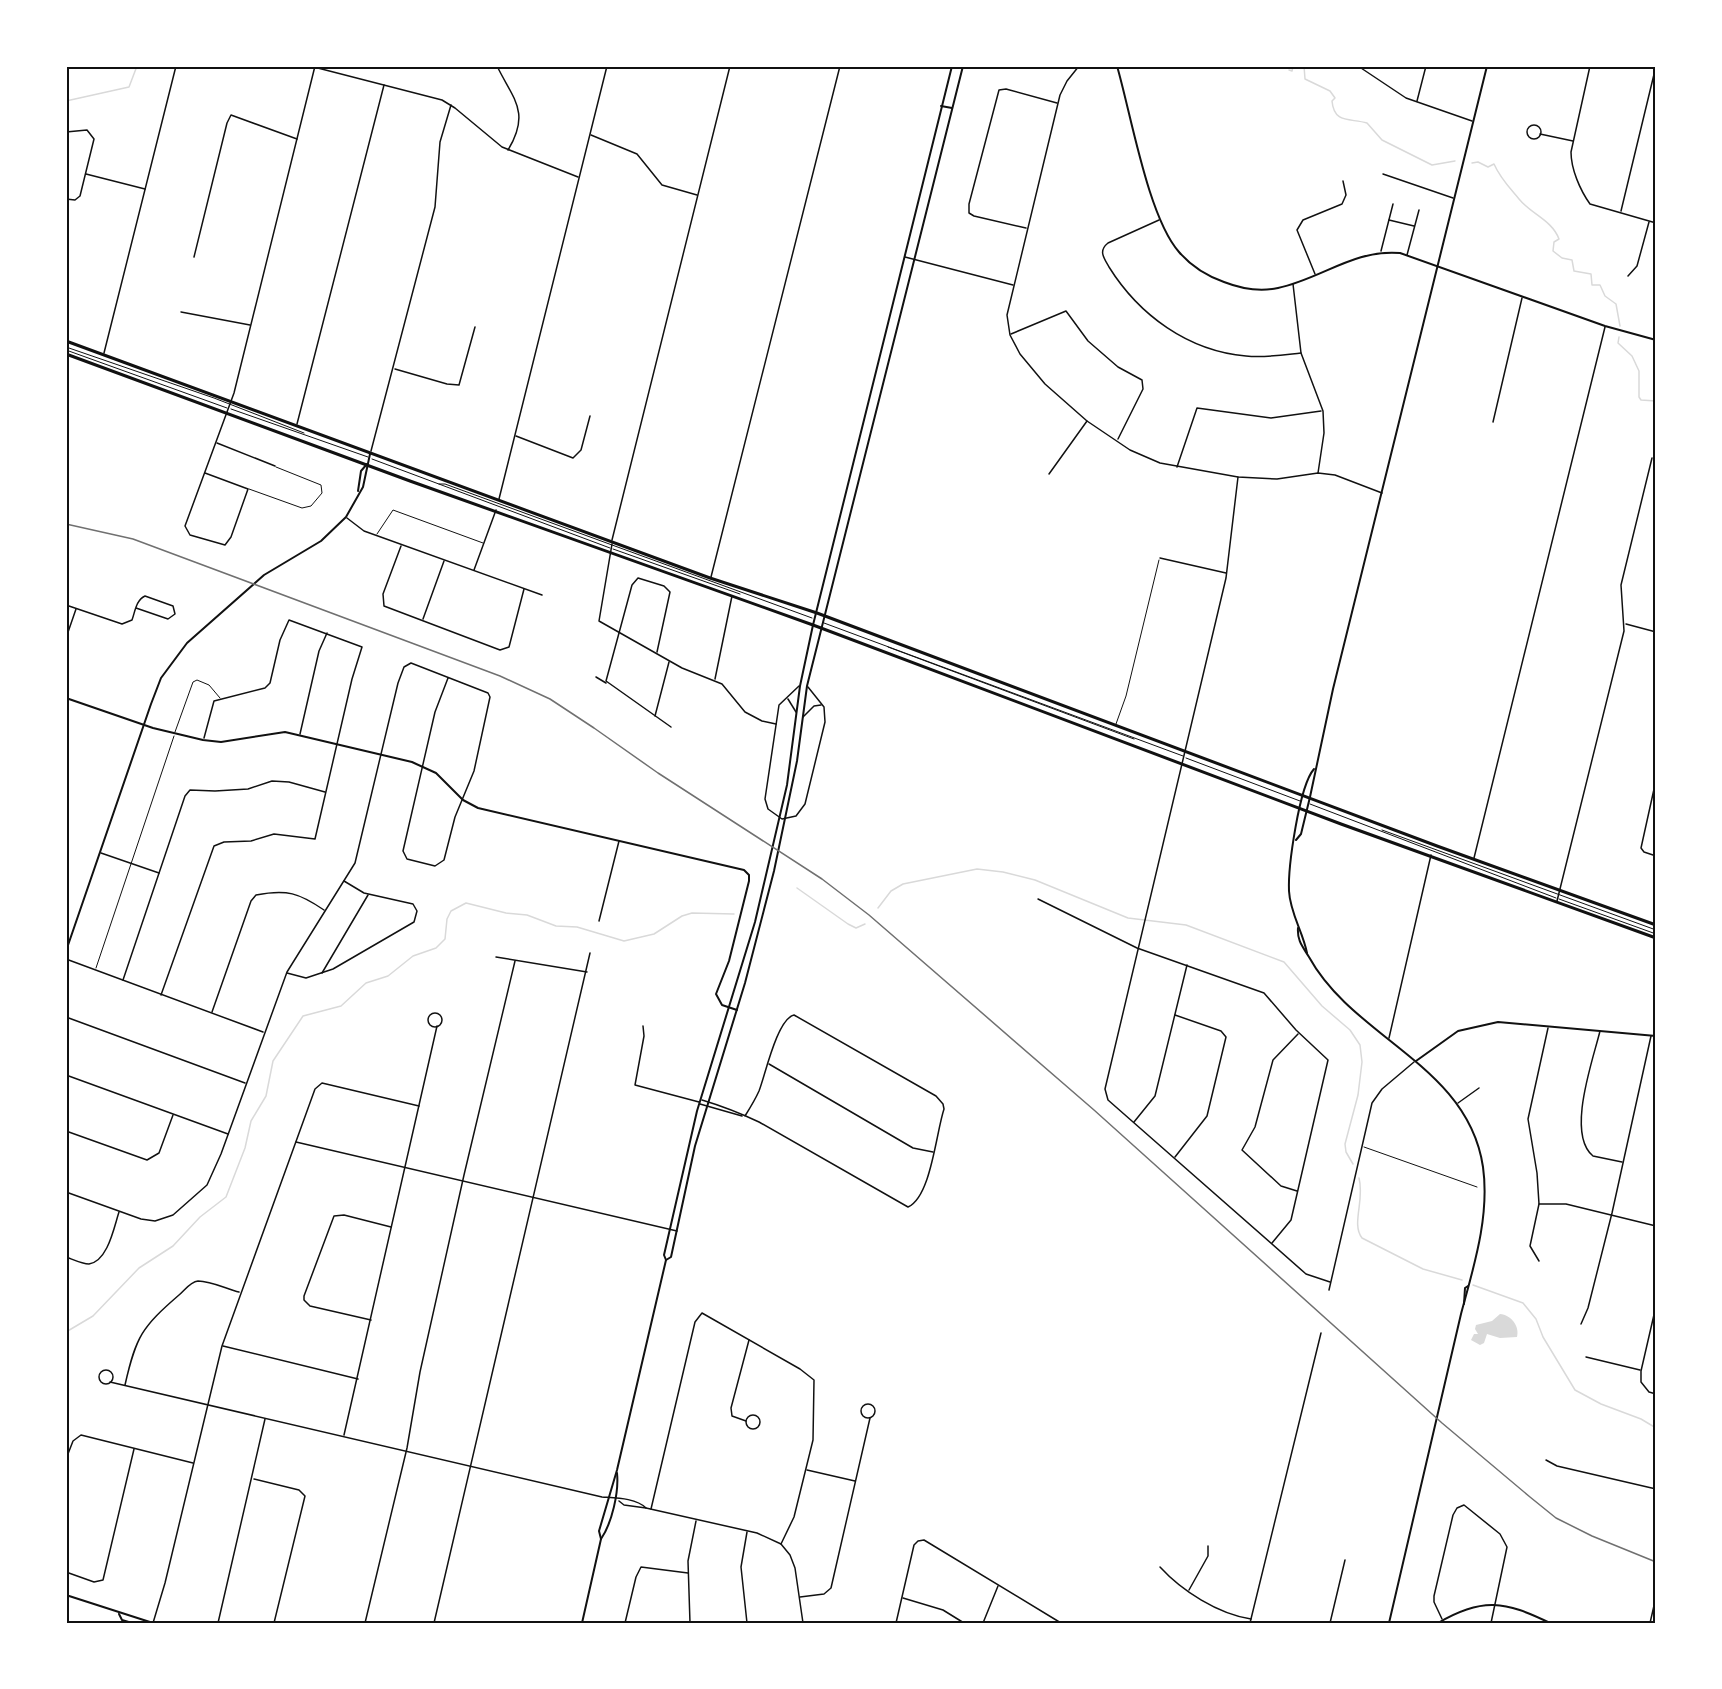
<svg xmlns="http://www.w3.org/2000/svg" width="1722" height="1689" viewBox="0 0 1722 1689" font-family="Inter,sans-serif">
<style>
.water{fill:#d9d9d9}
.lines{fill:none;stroke-linecap:round;stroke-linejoin:round}
.stream{stroke:#d9d9d9;stroke-width:1.5}
.service{stroke:#111;stroke-width:1}
.minor{stroke:#111;stroke-width:1.5}
.tertiary{stroke:#111;stroke-width:2}
.secondary{stroke:#111;stroke-width:2}
.primary{stroke:#111;stroke-width:3}
.rail{stroke:#707070;stroke-width:1.5}
.neatline{fill:none;stroke:#111;stroke-width:2}
</style>
<rect width="100%" height="100%" fill="#fff"/>
<path class="water" d="M1500,1314C1511,1315 1520,1326 1517,1337L1500,1338L1487,1334L1484,1343L1480,1345L1471,1340L1474,1334H1478L1475,1329L1476,1325L1492,1321Z"/>
<g class="lines">
<g class="stream">
<polyline points="166,66 169,67"/>
<path d="M1304,66L1305,79L1330,91L1335,98L1332,101C1334,124 1350,118 1367,123L1382,140L1432,165L1455,161"/>
<polyline points="1274,68 1284,68"/>
<polyline points="1289,70 1292,71 1293,66"/>
<polyline points="66,101 129,87 137,66"/>
<path d="M1472,163L1478,162L1488,167L1494,164C1500,178 1509,187 1519,199C1531,214 1552,220 1559,239L1554,242L1553,251L1562,258L1572,260L1574,271L1591,274L1592,285H1600L1605,296L1616,304L1620,326"/>
<polyline points="1619,337 1618,343 1632,356 1639,371 1639,397 1641,400 1656,401"/>
<polyline points="797,888 848,924 856,928 865,924"/>
<polyline points="878,908 891,891 903,884 977,869 1003,872 1035,880 1128,918 1186,925 1284,962 1322,1006 1350,1030 1360,1045 1362,1062 1358,1095 1345,1144 1346,1152 1353,1164"/>
<path d="M1359,1178C1365,1200 1351,1224 1362,1238L1423,1269L1462,1280"/>
<polyline points="1473,1285 1523,1303 1536,1319 1543,1337 1575,1390 1601,1404 1641,1419 1656,1428"/>
<polyline points="66,1332 93,1316 139,1268 173,1246 200,1217 226,1197 245,1148 251,1121 266,1096 273,1061 303,1016 341,1006 366,983 388,976 413,956 436,948 445,939 447,919 451,911 466,903 506,913 527,915 556,926 577,927 624,941 654,934 682,916 692,913 734,914"/>
</g>
<g class="service">
<polyline points="66,347 214,398 304,433"/>
<polyline points="66,350 227,408"/>
<polyline points="231,409 368,457"/>
<polyline points="372,459 610,548"/>
<polyline points="439,484 445,484 812,618"/>
<polyline points="249,489 302,508 311,506 322,493 321,485 276,467"/>
<polyline points="377,534 393,510 483,543"/>
<polyline points="613,549 740,594"/>
<polyline points="824,623 1183,756"/>
<polyline points="888,647 1134,739"/>
<polyline points="1116,724 1126,696 1159,560"/>
<polyline points="175,732 193,682 197,680 209,685 220,698"/>
<polyline points="1186,758 1300,801"/>
<polyline points="1310,804 1556,898"/>
<polyline points="1382,830 1656,930"/>
<polyline points="1559,899 1656,934"/>
<polyline points="96,968 174,736"/>
<polyline points="1364,1147 1477,1187"/>
</g>
<g class="minor">
<polyline points="310,66 442,100 455,108 502,147 578,177"/>
<path d="M497,66C513,99 531,112 508,150"/>
<polyline points="1079,66 1067,81 1060,95 1007,315 1010,335 1020,354 1045,384 1087,421 1130,450 1160,463 1238,477 1277,479 1318,473 1335,475 1382,493"/>
<polyline points="1358,66 1406,98 1472,121"/>
<path d="M1590,66L1571,152C1571,169 1580,190 1590,204L1656,223"/>
<polyline points="1417,101 1426,66"/>
<circle cx="1534" cy="132" r="7"/>
<polyline points="66,132 87,130 94,139 80,196 75,200 66,199"/>
<polyline points="1540,134 1573,141"/>
<polyline points="591,135 637,154 662,185 697,195"/>
<polyline points="86,174 145,189"/>
<polyline points="1383,174 1453,198"/>
<polyline points="1621,211 1656,66"/>
<path d="M1159,220L1108,243C1098,251 1104,258 1109,267C1139,315 1188,351 1246,356C1265,358 1283,355 1301,353"/>
<polyline points="1389,220 1414,226"/>
<polyline points="1026,228 974,216 969,213 969,204 999,90 1006,89 1057,103"/>
<polyline points="1381,251 1393,204"/>
<polyline points="1407,255 1419,210"/>
<polyline points="194,257 227,123 231,115 297,139"/>
<polyline points="905,257 1013,285"/>
<polyline points="1315,274 1297,230 1303,220 1342,204 1346,195 1343,181"/>
<polyline points="1628,276 1637,266 1649,222"/>
<polyline points="1293,284 1301,353 1323,411 1324,433 1318,473"/>
<polyline points="181,312 250,325"/>
<polyline points="1011,334 1066,311 1088,341 1118,367 1142,380 1143,389 1118,439"/>
<polyline points="104,353 176,66"/>
<polyline points="395,369 447,384 459,385 475,327"/>
<polyline points="1493,422 1522,298"/>
<polyline points="297,424 384,85"/>
<polyline points="516,436 573,458 581,450 590,416"/>
<polyline points="217,443 275,466"/>
<polyline points="371,451 435,207 440,142 451,105"/>
<polyline points="1177,467 1197,408 1271,418 1321,411"/>
<polyline points="205,473 248,489 231,537 225,545 190,535 185,526 234,393 315,66"/>
<polyline points="1049,474 1087,421"/>
<polyline points="1238,477 1226,578 1105,1089 1108,1100 1306,1274 1330,1282"/>
<polyline points="499,499 607,66"/>
<polyline points="347,518 364,531 542,595"/>
<polyline points="612,540 730,66"/>
<polyline points="612,544 599,621 682,668 722,684 745,712 762,721 776,724"/>
<polyline points="401,546 383,594 384,606 500,650 509,647 524,589"/>
<polyline points="1160,558 1226,573"/>
<polyline points="474,570 496,510"/>
<polyline points="711,577 840,66"/>
<path d="M66,605L122,624L132,620C135,612 136,600 145,596L173,606L175,614L168,619L136,608"/>
<polyline points="423,619 444,561"/>
<polyline points="1626,624 1656,632"/>
<polyline points="66,638 76,609"/>
<polyline points="657,652 670,592 664,586 638,578 632,585 606,681 671,727"/>
<polyline points="596,677 606,683"/>
<polyline points="715,679 732,596"/>
<polyline points="799,686 779,705 765,799 768,809 782,819 796,816 805,804 825,722 824,707 808,687"/>
<polyline points="788,699 796,712"/>
<polyline points="655,716 669,662"/>
<polyline points="803,717 814,706 821,705"/>
<polyline points="300,734 319,651 327,633"/>
<polyline points="1656,780 1641,848 1644,852 1656,856"/>
<polyline points="101,853 159,873"/>
<polyline points="1474,858 1605,327"/>
<polyline points="1038,899 1137,948 1264,993 1296,1030 1328,1060 1291,1220 1272,1243"/>
<polyline points="1557,901 1624,631 1621,585 1652,458"/>
<polyline points="599,921 619,841"/>
<polyline points="496,957 587,972"/>
<polyline points="66,959 263,1032"/>
<polyline points="287,973 306,978 333,969 414,922 417,911 413,904 364,893 344,881"/>
<polyline points="322,973 368,895"/>
<polyline points="123,980 185,796 190,790 215,791 248,789 272,781 289,782 325,792"/>
<polyline points="161,995 214,846 224,842 251,841 274,834 315,839 352,679 362,647 289,620 280,640 270,683 265,688 214,701 204,738"/>
<path d="M212,1012L251,901L256,895C287,889 299,893 324,910"/>
<circle cx="435" cy="1020" r="7"/>
<polyline points="66,1017 245,1083"/>
<polyline points="643,1026 644,1036 635,1085 699,1102"/>
<path d="M1600,1031C1593,1060 1566,1134 1593,1156L1622,1162"/>
<polyline points="1389,1038 1431,855"/>
<polyline points="769,1064 913,1148 933,1152"/>
<polyline points="66,1075 228,1134"/>
<path d="M702,1100C722,1106 740,1113 759,1122L908,1207C931,1197 936,1133 944,1109L943,1104L936,1096L794,1015C777,1019 765,1076 759,1091C755,1100 750,1108 745,1116"/>
<polyline points="1458,1103 1479,1088"/>
<polyline points="700,1104 742,1116"/>
<polyline points="1134,1122 1155,1096 1187,965"/>
<polyline points="66,1131 147,1160 159,1153 173,1115"/>
<polyline points="296,1142 677,1231"/>
<polyline points="1175,1157 1207,1116 1226,1037 1221,1031 1175,1015"/>
<polyline points="1297,1191 1281,1186 1242,1150 1255,1127 1273,1060 1298,1034"/>
<polyline points="66,1192 141,1219 155,1221 173,1215 207,1185 221,1154 287,972 355,863 398,683 404,667 411,663 488,693 490,697 474,771 455,817 444,860 435,866 407,859 403,851 435,712 448,678"/>
<polyline points="1539,1204 1566,1204 1656,1226"/>
<path d="M66,1257C72,1259 82,1264 89,1264C108,1261 114,1227 119,1212"/>
<polyline points="1539,1261 1530,1246 1539,1204 1537,1173 1528,1119 1548,1028"/>
<polyline points="1329,1290 1372,1103 1382,1089 1414,1062"/>
<polyline points="1656,1306 1641,1371 1641,1382 1649,1392 1656,1394"/>
<polyline points="371,1320 310,1306 304,1300 304,1296 334,1216 344,1215 391,1227"/>
<polyline points="1581,1324 1588,1308 1612,1213 1651,1036"/>
<polyline points="223,1346 358,1379"/>
<polyline points="1586,1357 1640,1370"/>
<circle cx="106" cy="1377" r="7"/>
<path d="M110,1382L602,1497C616,1498 636,1498 646,1508"/>
<path d="M125,1385C136,1336 142,1327 179,1295C185,1290 190,1282 198,1281C211,1281 227,1289 239,1292"/>
<circle cx="868" cy="1411" r="7"/>
<circle cx="753" cy="1422" r="7"/>
<polyline points="746,1421 732,1416 731,1408 749,1340"/>
<polyline points="344,1435 437,1026"/>
<polyline points="66,1459 73,1441 81,1435 193,1463"/>
<polyline points="1546,1460 1557,1466 1656,1489"/>
<polyline points="807,1470 855,1481"/>
<polyline points="254,1479 299,1490 305,1496 274,1623"/>
<polyline points="619,1501 624,1505 646,1508 757,1533 781,1544 790,1555 795,1568 803,1623"/>
<polyline points="651,1509 695,1322 702,1313 800,1369 814,1380 813,1440 794,1517 781,1544"/>
<path d="M1160,1567C1182,1591 1218,1614 1251,1619"/>
<polyline points="66,1572 94,1582 103,1580 134,1449"/>
<polyline points="1189,1590 1208,1556 1208,1546"/>
<polyline points="800,1597 824,1594 831,1588 870,1418"/>
<polyline points="903,1598 943,1610 964,1623"/>
<polyline points="1442,1619 1434,1602 1434,1596 1453,1515 1457,1508 1464,1505 1500,1534 1507,1547 1491,1623"/>
<polyline points="153,1623 165,1583 222,1346 315,1089 322,1083 419,1106"/>
<polyline points="218,1623 265,1419"/>
<polyline points="365,1623 407,1448 420,1372 464,1175 515,961"/>
<polyline points="434,1623 590,953"/>
<polyline points="625,1623 636,1577 641,1567 688,1573"/>
<polyline points="690,1623 688,1561 696,1521"/>
<polyline points="747,1623 741,1567 747,1532"/>
<polyline points="896,1623 914,1545 918,1541 924,1540 1061,1623"/>
<polyline points="983,1623 998,1586"/>
<polyline points="1250,1623 1321,1333"/>
<polyline points="1330,1623 1345,1560"/>
<polyline points="1650,1623 1656,1597"/>
</g>
<g class="tertiary">
<path d="M1117,66C1131,114 1148,217 1179,252C1191,266 1207,276 1224,282C1242,289 1260,292 1278,288C1321,279 1354,249 1400,253L1605,326L1656,340"/>
<polyline points="358,491 361,471 367,464"/>
<polyline points="66,698 153,728 203,740 221,742 285,732 412,762 436,773 463,800 478,808 744,870 749,875 749,881 729,961 716,994 722,1005 737,1010"/>
<polyline points="1296,840 1301,834 1310,797 1333,689 1487,66"/>
<path d="M1298,928C1297,941 1303,947 1309,957C1354,1039 1468,1065 1483,1167C1490,1217 1473,1269 1461,1314L1389,1623"/>
<polyline points="66,951 151,704 161,678 187,643 264,575 321,541 346,517 363,487 370,454"/>
<path d="M1307,953C1303,932 1290,913 1289,891C1288,867 1299,786 1314,769"/>
<polyline points="1416,1061 1458,1031 1498,1022 1656,1036"/>
<polyline points="1464,1304 1465,1288 1468,1286"/>
<path d="M1438,1623C1482,1597 1505,1601 1550,1623"/>
</g>
<g class="secondary">
<polyline points="941,106 952,108"/>
<polyline points="666,1260 671,1257 695,1146 745,983 774,871 797,761 807,686 963,66"/>
<polyline points="601,1539 599,1531 617,1470 666,1260 664,1255 697,1111 755,922 787,785 800,686 813,625 952,66"/>
<polyline points="66,1595 153,1623"/>
<polyline points="119,1614 122,1620 132,1623"/>
<path d="M582,1623L601,1539C612,1523 619,1492 617,1473"/>
</g>
<g class="primary">
<polyline points="66,341 710,578 817,613 1437,846 1656,925"/>
<polyline points="66,354 410,481 813,625 1341,824 1656,938"/>
</g>
<polyline class="rail" points="66,524 133,539 500,676 550,699 594,728 658,773 822,879 869,915 1094,1110 1442,1423 1530,1497 1556,1518 1592,1536 1656,1562"/>
</g>
<rect width="1722" height="1689" fill="none" stroke="#ffffff" stroke-width="135"/>
<rect x="68" y="68" width="1586" height="1554" class="neatline"/>
</svg>
